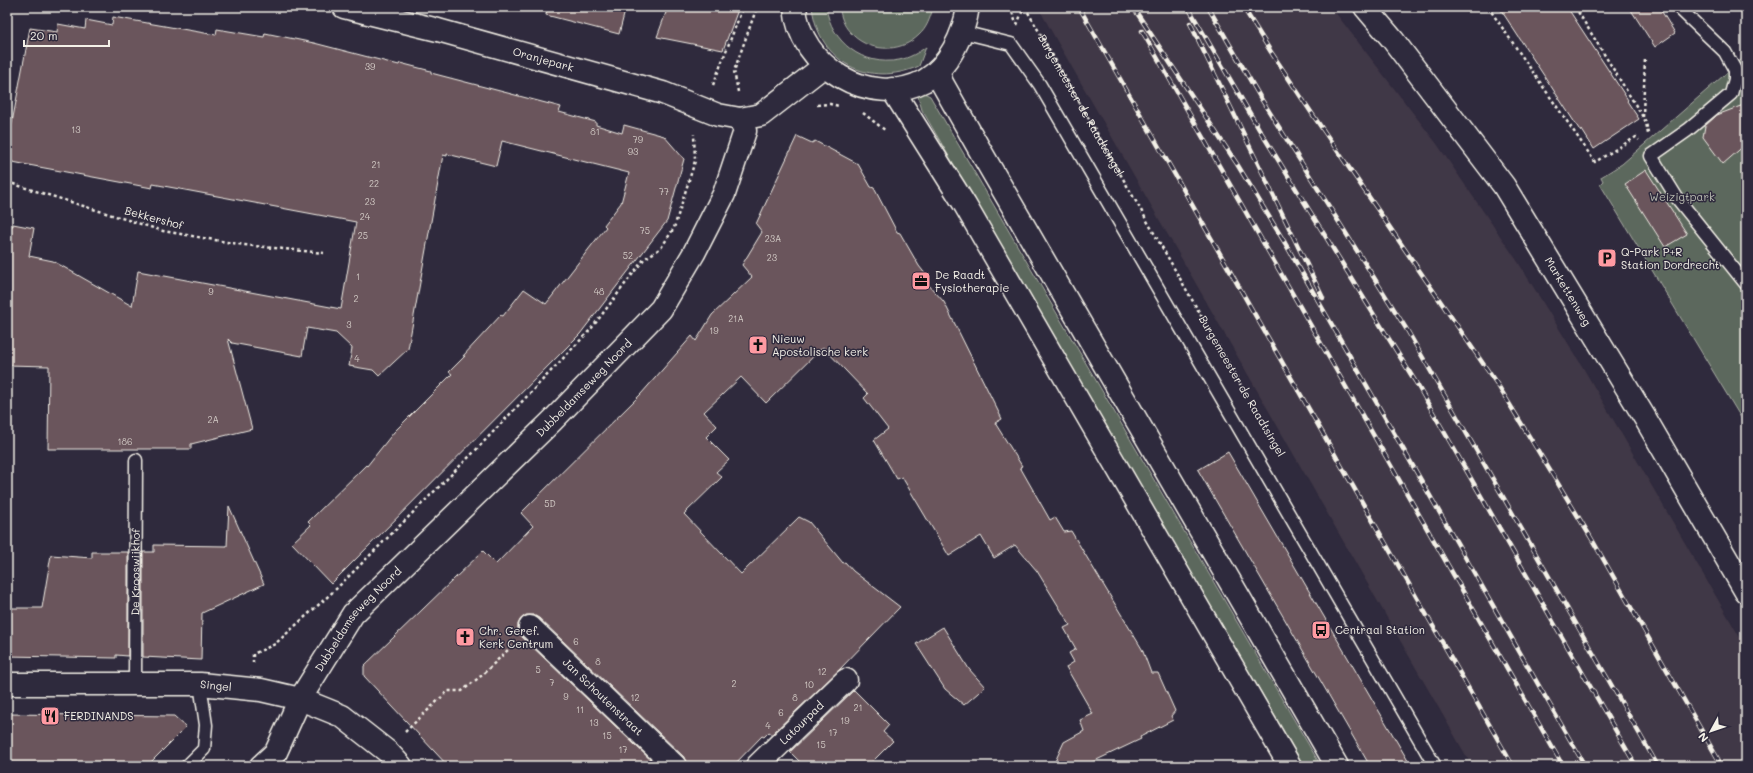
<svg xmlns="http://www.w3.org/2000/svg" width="1753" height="773" viewBox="0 0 1753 773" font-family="Mali,sans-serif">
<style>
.built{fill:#413746}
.green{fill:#5c685d;stroke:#a8aca2}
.building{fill:#6b545c;stroke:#f4f1e8}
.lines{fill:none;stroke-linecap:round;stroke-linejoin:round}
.lane-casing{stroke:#f4f1e8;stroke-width:15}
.street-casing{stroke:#f4f1e8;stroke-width:25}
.secondary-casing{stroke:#f4f1e8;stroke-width:25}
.path{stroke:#f4f1e8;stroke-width:2.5;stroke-dasharray:3 3;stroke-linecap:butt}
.lane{stroke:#2f2a3d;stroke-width:12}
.street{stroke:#2f2a3d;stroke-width:22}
.secondary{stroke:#2f2a3d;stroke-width:22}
.rail-casing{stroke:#f4f1e8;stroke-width:4.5}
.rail{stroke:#2f2a3d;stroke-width:3;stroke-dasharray:9;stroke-linecap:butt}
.labels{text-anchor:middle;stroke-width:3;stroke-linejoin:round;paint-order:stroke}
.number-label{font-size:9px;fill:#d2cac5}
.street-label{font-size:11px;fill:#f4f1e8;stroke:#2f2a3d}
.park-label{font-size:11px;fill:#b7bab0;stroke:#2f2a3d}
.poi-label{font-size:11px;fill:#f4f1e8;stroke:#2f2a3d;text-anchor:start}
</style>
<rect width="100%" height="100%" fill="#2f2a3d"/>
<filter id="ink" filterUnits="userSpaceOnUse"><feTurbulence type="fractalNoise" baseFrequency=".025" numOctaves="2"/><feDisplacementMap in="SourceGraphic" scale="8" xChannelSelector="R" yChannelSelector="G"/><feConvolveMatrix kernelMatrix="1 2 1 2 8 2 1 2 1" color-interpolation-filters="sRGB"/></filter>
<g filter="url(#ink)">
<polygon class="built" points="1038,7 1331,7 1437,144 1518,262 1582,366 1746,648 1746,766 1472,766 1057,41"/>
<g class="green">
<path d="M812,7H826C831,42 863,67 899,60C909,58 918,53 926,47L919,66C869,88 819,63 812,7Z"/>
<path d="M839,7H933V8C930,18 927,28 919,35C900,54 867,52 850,32C843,25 841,16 839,7Z"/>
<polygon points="1746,56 1746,426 1600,184 1603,181 1601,177 1622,164"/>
<polygon points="924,93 930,96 1321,766 1304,766 922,110 918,96"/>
</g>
<g class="building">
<polygon points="547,7 626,7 619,34 546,15"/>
<polygon points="668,7 739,7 723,50 657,37"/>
<polygon points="1499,7 1567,7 1628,100 1627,101 1639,119 1594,149 1582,130 1581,132"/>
<polygon points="1629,7 1659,7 1675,33 1655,47"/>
<polygon points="113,17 216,35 217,29 264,37 265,33 314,43 399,65 400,63 431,71 431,73 561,107 559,112 596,122 596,125 622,133 624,125 664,136 684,159 667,221 580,334 331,584 292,543 311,525 308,522 366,465 367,466 394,432 452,374 449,372 465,356 463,356 501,315 503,316 524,289 546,304 606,227 604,225 621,203 629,173 502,141 496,166 447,154 447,156 443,155 408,349 379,376 373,370 349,366 352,348 336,333 307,328 302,356 232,343 228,339 252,429 191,444 191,449 48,449 49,366 7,365 7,225 13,226 13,224 34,228 29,256 53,261 132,306 138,271 341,309 356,222 153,184 152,188 7,161 7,149 30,28 57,32 58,24 85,29 86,20 112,25"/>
<polygon points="1746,104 1746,144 1723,164 1703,137 1705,126 1717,115"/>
<polygon points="797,136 812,143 815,141 858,164 871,187 874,188 897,232 900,233 919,266 930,280 927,283 944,302 1002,419 995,423 1022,466 1020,467 1050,520 1055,517 1064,532 1071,531 1142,649 1151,673 1158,673 1175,711 1171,716 1173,720 1140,737 1141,739 1084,766 1053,766 1064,742 1084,731 1080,720 1093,714 1066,667 1074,662 1069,653 1076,649 1064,628 1070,625 1037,571 1015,545 994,558 981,536 949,556 902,477 897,479 874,440 888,429 864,398 868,394 823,347 766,403 741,377 704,412 717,426 706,437 729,460 716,472 722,477 684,514 741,574 799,517 809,522 843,563 845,562 853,571 900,607 839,670 772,734 769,732 764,737 762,736 733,766 687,766 684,757 539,618 533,615 526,615 521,619 518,624 518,631 521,636 657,766 448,766 364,676 364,666 483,551 496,564 533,526 521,513 641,394 692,336 696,341 712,315 752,277 742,265 762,232 756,224"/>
<polygon points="1646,170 1687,234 1665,247 1625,184"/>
<polygon points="1228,452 1411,766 1370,766 1198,470"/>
<polygon points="229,506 264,584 202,613 201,660 143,657 143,552 154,552 154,545 227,546"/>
<polygon points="92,552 128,552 128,656 116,655 116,658 7,656 7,608 42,608 51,555 92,558"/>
<polygon points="943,627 969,669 985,687 964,705 945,689 916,644"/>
<polygon points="854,690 889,725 883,732 893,741 868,766 804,766 790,752"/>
<polygon points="7,714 174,716 186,727 147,766 7,766"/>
</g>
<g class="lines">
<defs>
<g id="lane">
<polyline points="1678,7 1725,52 1735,70 1735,79 1731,94 1688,130 1651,156 1677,198 1746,284"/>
<polyline points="962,32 1011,44 1040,85 1435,766"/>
<path id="s2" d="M135,684L136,460"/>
<polyline points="187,766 204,749 206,725 200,684"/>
</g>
<g id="street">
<path id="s3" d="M1365,7L1393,40L1504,186L1645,418L1746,592"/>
<path id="s4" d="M530,627L675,766"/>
<path id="s5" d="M7,684H200L261,690L300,699L342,716L388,752L401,766"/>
<path id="s6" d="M261,766L276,752L300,699L353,614L552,421L661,309L694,253L724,194L745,131L740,119"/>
<path id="s7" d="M757,766L846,680"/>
</g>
<g id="secondary">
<path id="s8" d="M344,7L438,30L663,93L718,115L740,119L761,115L824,66"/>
<path d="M795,7C799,66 870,109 924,81C949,67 964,34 968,7"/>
<polyline points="938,71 942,83 981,152 1337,766"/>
<polyline points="892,89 965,205 1290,766"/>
</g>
</defs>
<use href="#lane" class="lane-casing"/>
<use href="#street" class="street-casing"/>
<use href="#secondary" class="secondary-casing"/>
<g class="path">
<polyline points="1010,7 1016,23"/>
<path id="s1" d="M1025,7L1247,396"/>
<polyline points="1488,7 1595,162 1636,137 1639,140"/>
<polyline points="1575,7 1646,122 1648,134"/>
<polyline points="1017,25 1024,7"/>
<polyline points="713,85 743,7"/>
<polyline points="738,92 734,71 757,7"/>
<polyline points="817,105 830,104 839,106"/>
<polyline points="863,113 886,131"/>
<polyline points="1643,117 1645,57"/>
<polyline points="7,182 163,231 244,245 324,253"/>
<polyline points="253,663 253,654 275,644 335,590 475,451 591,329 644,259 661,248 674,228 695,161 694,134"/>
<polyline points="405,732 448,691 462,691 481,676 512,646"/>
</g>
<use href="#lane" class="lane"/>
<use href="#street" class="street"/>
<use href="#secondary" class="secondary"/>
<defs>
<g id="rail">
<polyline points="1079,7 1513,766"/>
<polyline points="1133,7 1237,164 1285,243 1585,766"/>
<polyline points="1188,7 1259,129 1415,381 1636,766"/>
<polyline points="1208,7 1260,97 1407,330 1658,766"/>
<polyline points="1243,7 1271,52 1317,121 1499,387 1590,536 1722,766"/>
<polyline points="1190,23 1323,298"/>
<polyline points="1142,31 1563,766"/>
</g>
</defs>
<use href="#rail" class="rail-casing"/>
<use href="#rail" class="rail"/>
</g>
</g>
<defs>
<symbol id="parking-square" viewBox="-11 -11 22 22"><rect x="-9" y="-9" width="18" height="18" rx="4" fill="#ff9aa2" stroke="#2f2a3d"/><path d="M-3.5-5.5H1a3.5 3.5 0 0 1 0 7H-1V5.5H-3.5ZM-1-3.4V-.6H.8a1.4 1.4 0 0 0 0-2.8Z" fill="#111"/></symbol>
<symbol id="office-square" viewBox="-11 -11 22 22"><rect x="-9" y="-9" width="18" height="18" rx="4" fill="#ff9aa2" stroke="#2f2a3d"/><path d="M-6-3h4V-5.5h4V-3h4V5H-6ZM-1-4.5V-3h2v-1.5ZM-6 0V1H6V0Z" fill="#111"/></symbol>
<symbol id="church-square" viewBox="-11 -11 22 22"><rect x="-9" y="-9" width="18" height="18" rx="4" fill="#ff9aa2" stroke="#2f2a3d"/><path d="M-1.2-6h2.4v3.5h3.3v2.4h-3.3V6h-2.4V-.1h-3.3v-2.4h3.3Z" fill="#111"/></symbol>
<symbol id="bus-square" viewBox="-11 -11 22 22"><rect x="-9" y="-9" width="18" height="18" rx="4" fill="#ff9aa2" stroke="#2f2a3d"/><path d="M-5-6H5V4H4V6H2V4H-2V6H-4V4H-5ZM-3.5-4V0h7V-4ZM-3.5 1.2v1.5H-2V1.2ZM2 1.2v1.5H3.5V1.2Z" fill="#111"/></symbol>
<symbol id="restaurant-square" viewBox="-11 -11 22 22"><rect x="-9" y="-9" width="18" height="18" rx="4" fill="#ff9aa2" stroke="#2f2a3d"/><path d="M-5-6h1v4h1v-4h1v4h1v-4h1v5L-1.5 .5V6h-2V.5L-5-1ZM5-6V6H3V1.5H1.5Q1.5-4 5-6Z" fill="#111"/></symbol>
</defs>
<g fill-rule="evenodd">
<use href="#parking-square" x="1596" y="247" width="22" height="22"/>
<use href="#office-square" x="910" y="270" width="22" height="22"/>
<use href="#church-square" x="747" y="334" width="22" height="22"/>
<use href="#bus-square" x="1310" y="619" width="22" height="22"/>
<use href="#church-square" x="454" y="626" width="22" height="22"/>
<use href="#restaurant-square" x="39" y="705" width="22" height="22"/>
</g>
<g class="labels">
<g class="number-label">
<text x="370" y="70">39</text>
<text x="76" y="133">13</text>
<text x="595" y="135">81</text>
<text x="638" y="143">79</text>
<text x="633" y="155">93</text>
<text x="376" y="168">21</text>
<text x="374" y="187">22</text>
<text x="664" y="195">77</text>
<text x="370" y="205">23</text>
<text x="365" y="220">24</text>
<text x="645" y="234">75</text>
<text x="363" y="239">25</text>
<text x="773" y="242">23A</text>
<text x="628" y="259">52</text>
<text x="772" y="261">23</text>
<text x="358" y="280">1</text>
<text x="211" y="295">9</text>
<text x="599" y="295">48</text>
<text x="356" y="302">2</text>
<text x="736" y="322">21A</text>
<text x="349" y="328">3</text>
<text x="714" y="334">19</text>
<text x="357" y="362">4</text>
<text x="213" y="423">2A</text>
<text x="125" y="445">186</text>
<text x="550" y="507">5D</text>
<text x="576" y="645">6</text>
<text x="598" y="665">8</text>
<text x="538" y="673">5</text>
<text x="822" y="675">12</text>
<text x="552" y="686">7</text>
<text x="734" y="687">2</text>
<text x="809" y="688">10</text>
<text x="566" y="700">9</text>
<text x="635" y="701">12</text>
<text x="795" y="701">8</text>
<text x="858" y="711">21</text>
<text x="580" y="713">11</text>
<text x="781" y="716">6</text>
<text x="845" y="724">19</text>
<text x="594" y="726">13</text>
<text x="768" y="729">4</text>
<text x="833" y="736">17</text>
<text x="607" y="739">15</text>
<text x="821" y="748">15</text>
<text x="623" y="753">17</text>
</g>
<g class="street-label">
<text dy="4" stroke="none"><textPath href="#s8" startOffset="206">Oranjepark</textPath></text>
<text dy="4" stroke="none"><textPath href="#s1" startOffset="113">Burgemeester de Raadtsingel</textPath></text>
<text transform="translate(154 218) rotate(15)" y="4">Bekkershof</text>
<text dy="4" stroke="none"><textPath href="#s3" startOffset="350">Markettenweg</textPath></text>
<text transform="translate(1242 386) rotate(60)" y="4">Burgemeester de Raadtsingel</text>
<text dy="4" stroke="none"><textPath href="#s6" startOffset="502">Dubbeldamseweg Noord</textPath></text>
<text dy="4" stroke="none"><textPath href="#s2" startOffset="112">De Krooswijkhof</textPath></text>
<text dy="4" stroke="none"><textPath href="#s6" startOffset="178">Dubbeldamseweg Noord</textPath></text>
<text dy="4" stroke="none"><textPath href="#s5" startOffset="209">Singel</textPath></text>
<text dy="4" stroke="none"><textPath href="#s4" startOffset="101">Jan Schoutenstraat</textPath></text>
<text dy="4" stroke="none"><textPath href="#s7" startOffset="62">Latourpad</textPath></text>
</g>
<g class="park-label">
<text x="1682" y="201">Weizigtpark</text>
</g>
<g class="poi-label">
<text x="1621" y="256">Q-Park P+R<tspan x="1621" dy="13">Station Dordrecht</tspan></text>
<text x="935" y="279">De Raadt<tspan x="935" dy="13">Fysiotherapie</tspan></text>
<text x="772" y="343">Nieuw<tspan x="772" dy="13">Apostolische kerk</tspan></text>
<text x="1335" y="634">Centraal Station</text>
<text x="479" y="635">Chr. Geref.<tspan x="479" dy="13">Kerk Centrum</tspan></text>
<text x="64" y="720">FERDINANDS</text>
</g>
</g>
<rect width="1753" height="773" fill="none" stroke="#2f2a3d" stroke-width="24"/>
<rect x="12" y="12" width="1729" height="749" fill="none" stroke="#f4f1e8" stroke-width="1.5" filter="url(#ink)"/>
<g transform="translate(1711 731) rotate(230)" stroke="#2f2a3d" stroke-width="3" paint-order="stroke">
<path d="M0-3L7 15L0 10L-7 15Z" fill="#f4f1e8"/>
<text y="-6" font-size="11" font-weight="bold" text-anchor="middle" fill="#f4f1e8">N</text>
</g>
<path d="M24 40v6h85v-6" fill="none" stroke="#f4f1e8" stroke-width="2"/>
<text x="30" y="40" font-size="12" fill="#f4f1e8" stroke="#2f2a3d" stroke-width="3" paint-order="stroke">20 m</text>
</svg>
